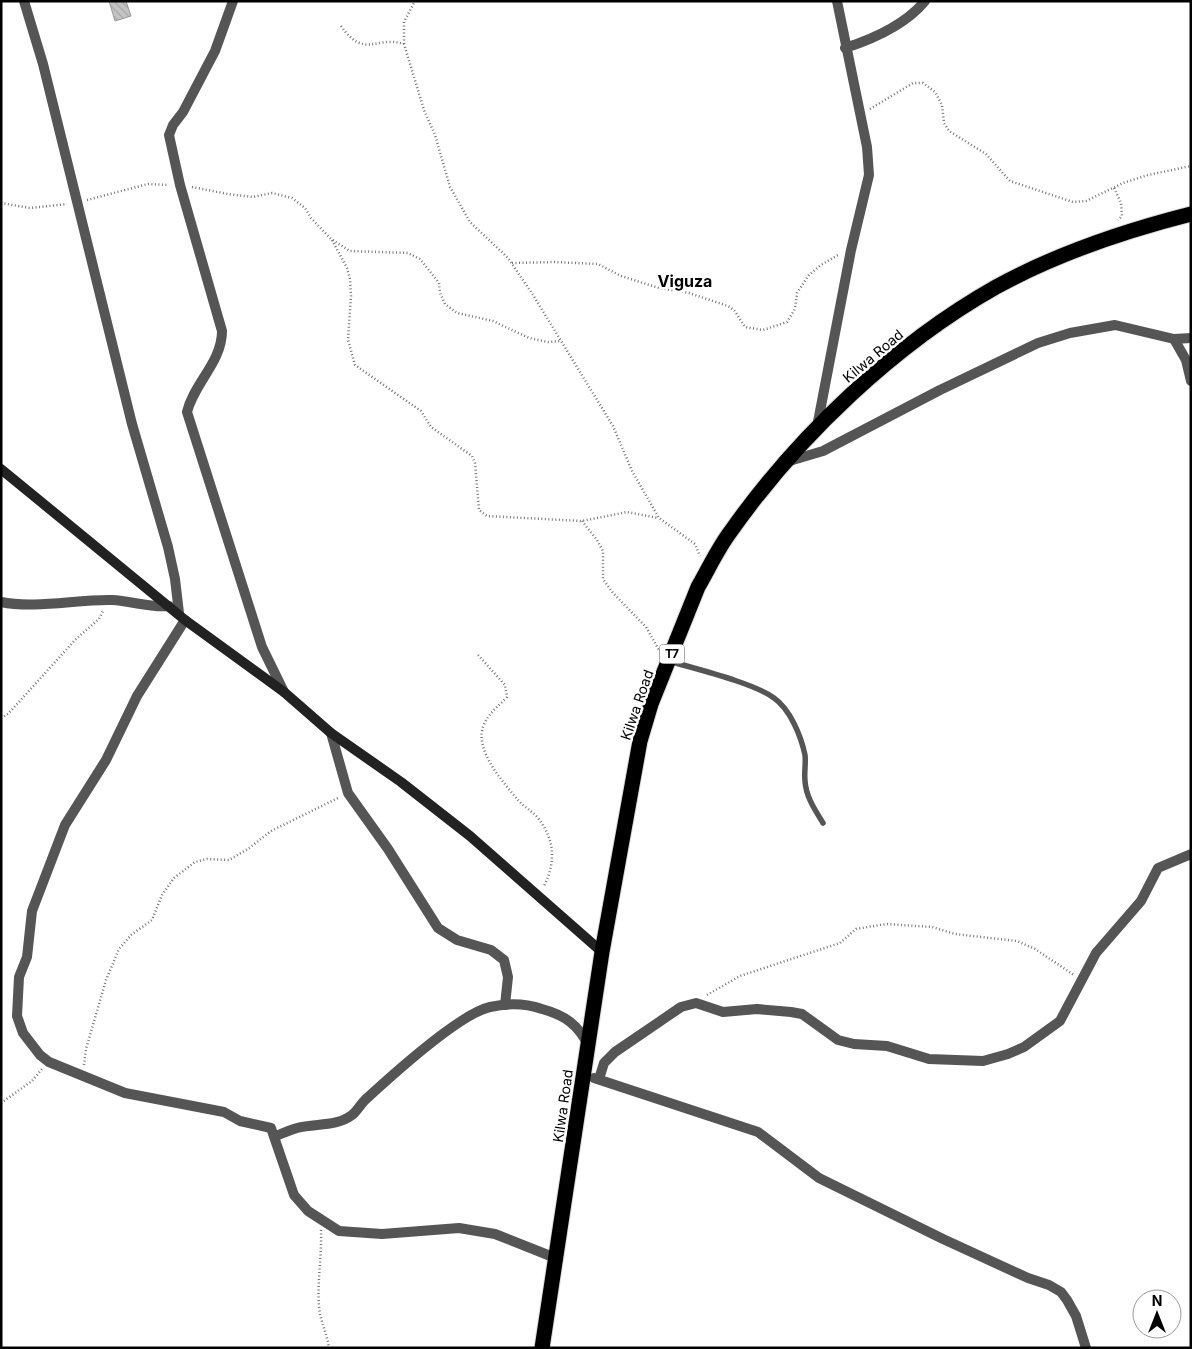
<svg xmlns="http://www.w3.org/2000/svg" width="1192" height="1349" viewBox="0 0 1192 1349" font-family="Inter,sans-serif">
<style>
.building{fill:url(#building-back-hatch);stroke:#999}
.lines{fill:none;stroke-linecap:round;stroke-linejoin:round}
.highway-casing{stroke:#dbdbdb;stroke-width:17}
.path{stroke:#777;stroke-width:2.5;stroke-dasharray:1 2.5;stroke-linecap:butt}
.lane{stroke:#555;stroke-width:5.5}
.street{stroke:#555;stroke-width:10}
.secondary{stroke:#222;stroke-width:10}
.highway{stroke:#000;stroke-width:15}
.labels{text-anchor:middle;stroke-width:5;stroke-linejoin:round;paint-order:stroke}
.shield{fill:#fff;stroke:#4c4c4c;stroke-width:1}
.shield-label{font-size:12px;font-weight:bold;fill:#000}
.street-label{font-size:14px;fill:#000;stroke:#fff}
.quarter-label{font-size:16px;font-weight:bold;fill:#000;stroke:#fff}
</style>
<defs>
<pattern id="building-back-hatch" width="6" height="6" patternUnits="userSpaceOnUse" patternTransform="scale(1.25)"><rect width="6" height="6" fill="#c4c4c4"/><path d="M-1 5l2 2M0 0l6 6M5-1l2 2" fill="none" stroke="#a7a7a7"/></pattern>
</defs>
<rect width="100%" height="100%" fill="#fff"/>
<polygon class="building" points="109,1 126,1 131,16 115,21"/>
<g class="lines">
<defs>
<path id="highway" d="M542,1348L602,952L640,741L651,704L698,587C709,568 718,548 731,531C798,436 895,344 996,287C1056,254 1124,231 1191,214"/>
</defs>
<use href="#highway" class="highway-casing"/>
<g class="path">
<path d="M341,26C365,60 375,35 404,44L424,110L435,135L450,187L470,222L508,258L533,295L613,426L632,471L659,518L695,544L700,556"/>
<polyline points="404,44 404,22 415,1"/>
<polyline points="870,109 913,83 923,83 935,92 942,105 944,123 949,131 986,154 1010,181 1073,202 1086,201 1123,183 1148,175 1191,166"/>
<polyline points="192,187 228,194 253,197 272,193 292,198 305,208 311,218 331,239 350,251 408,253 420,259 439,283 440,293 445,304 457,313 493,321 529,338 548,342 560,341"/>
<polyline points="1114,188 1121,203 1122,216 1118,220"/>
<polyline points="87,200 148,184 169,185"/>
<polyline points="1,203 30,208 67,204"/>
<polyline points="332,240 347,268 350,279 351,296 348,340 355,365 421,411 431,427 472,456 475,463 479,510 487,516 582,521 627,512 658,518"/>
<polyline points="512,263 554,262 598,264 621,276 659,288 689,293 728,306 734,310 745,327 763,330 787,322 795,309 797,293 809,275 821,265 838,255"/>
<polyline points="582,521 597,540 603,551 603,579 613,593 646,627 659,650"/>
<path d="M478,655L505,685L507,697C498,707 488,713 483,727C475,751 503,782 518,800C524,807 532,811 538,818C555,840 556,862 544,886"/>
<polyline points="1,718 8,714 76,639 99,619 103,611"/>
<polyline points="707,995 740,976 840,943 856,929 886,924 932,927 955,934 1017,941 1035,949 1074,975"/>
<polyline points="84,1065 86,1049 106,980 119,949 131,935 152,920 162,895 174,878 195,862 207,859 229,860 248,849 271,831 340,797"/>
<polyline points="1,1103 32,1081 42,1069"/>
<path d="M321,1230C322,1256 317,1281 319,1306C320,1321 327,1333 329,1348"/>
</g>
<path class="lane" d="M669,661C696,669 754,683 774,698C790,709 801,736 805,755C806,763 804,773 805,781C806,797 815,810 823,823"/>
<g class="street">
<polyline points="24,1 43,64 132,424 168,547 175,579 179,613"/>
<path d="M233,1L215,51L183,112L173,125L169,135L180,185L222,331C222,362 194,383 187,412L262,647L284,692"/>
<path d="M845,48C873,39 906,24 925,1"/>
<polyline points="1174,339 1186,360 1191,381"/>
<polyline points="817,427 851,250 869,175 867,147 837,1"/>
<polyline points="786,462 823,451 940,390 1038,343 1070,333 1115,325 1174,339 1191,338"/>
<path d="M1,602C35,609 78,599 112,600C132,601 150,608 169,606"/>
<polyline points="185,620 137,696 106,760 65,825 32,911 27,957 19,977 17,1016 23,1033 40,1055 49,1062 125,1093 224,1112 240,1121 271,1128 294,1195 308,1211 339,1231 382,1234 459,1228 495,1234 558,1259"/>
<polyline points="331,733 348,793 388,849 438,928 457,940 491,950 504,960 508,977 505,1005"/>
<polyline points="594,1078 758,1132 819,1178 943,1239 1028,1278 1049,1285 1061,1292 1067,1300 1076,1316 1086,1348"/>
<polyline points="599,1079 604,1063 615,1052 681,1007 696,1003 723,1012 757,1009 791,1012 802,1014 838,1040 854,1044 887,1046 929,1059 983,1061 1008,1054 1024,1047 1060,1021 1096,953 1141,901 1158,868 1191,854"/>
<path d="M276,1136C283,1133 290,1130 297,1128C316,1123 336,1127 352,1115C357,1111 360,1105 365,1100C390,1077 459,1014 490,1007C508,1003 524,1003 542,1009C564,1015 578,1024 588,1045"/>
</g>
<polyline class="secondary" points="1,469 185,620 284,692 331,733 401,782 470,836 602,952"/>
<use href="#highway" class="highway"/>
</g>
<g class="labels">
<rect class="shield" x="659.5" y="644.5" width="25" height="19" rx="4"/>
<g class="shield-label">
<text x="672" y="658">T7</text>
</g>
<g class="street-label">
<text transform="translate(873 356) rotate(-40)" y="5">Kilwa Road</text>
<text transform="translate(637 705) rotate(-71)" y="5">Kilwa Road</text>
<text transform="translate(563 1106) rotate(-82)" y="5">Kilwa Road</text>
</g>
<g class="quarter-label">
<text x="685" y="287">Viguza</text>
</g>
</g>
<rect width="1192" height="1349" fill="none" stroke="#000000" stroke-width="5"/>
<g transform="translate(1157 1314)"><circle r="24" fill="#ffffff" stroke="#999999"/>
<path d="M0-4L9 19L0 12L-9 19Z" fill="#000000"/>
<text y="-8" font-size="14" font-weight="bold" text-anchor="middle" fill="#000000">N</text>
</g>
</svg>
